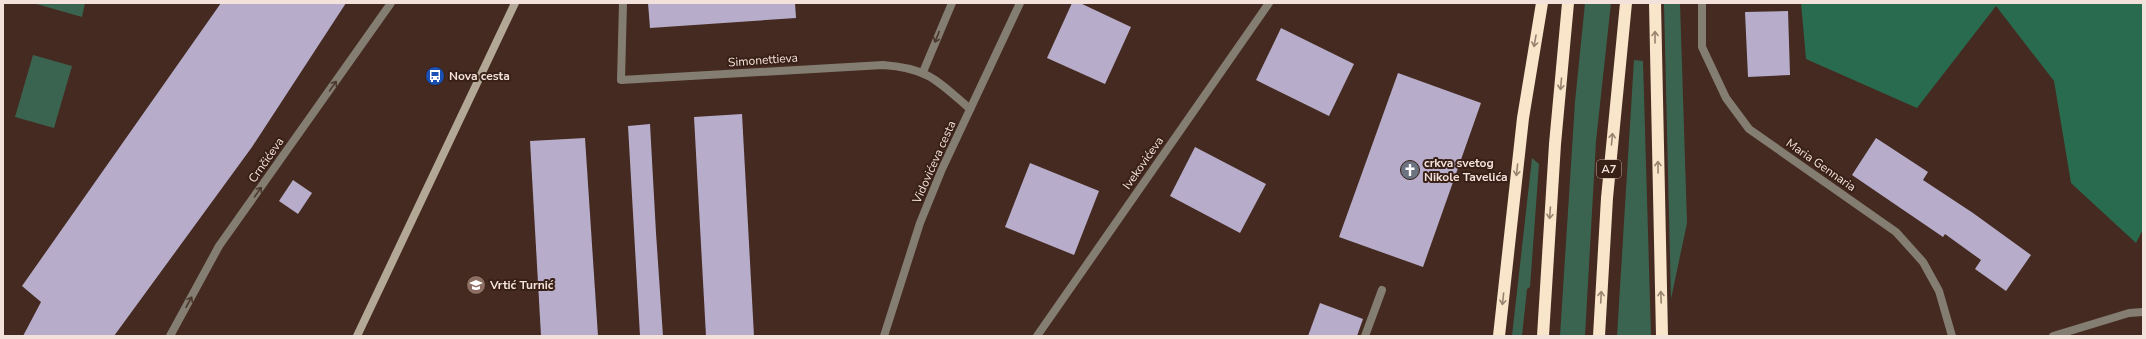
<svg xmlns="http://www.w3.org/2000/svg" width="2146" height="339" viewBox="0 0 2146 339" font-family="'Nunito Sans',sans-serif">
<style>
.green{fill:#3b6450}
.forest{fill:#296b4e}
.building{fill:#b7adca}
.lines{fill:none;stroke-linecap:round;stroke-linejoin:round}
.street{stroke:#847d71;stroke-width:8}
.secondary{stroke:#b3a795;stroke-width:8}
.highway{stroke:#f9e5c9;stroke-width:12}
.oneway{stroke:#4c372e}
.oneway2{stroke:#998270}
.labels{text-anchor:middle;stroke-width:4;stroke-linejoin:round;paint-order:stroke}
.shield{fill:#392017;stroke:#bba7a0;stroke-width:1}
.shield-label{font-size:11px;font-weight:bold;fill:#f3e1db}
.street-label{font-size:12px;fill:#f3e1db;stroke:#392017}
.poi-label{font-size:12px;font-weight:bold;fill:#f3e1db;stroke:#392017;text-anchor:start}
</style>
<rect width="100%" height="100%" fill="#442a20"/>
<g class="green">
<polygon points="33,3 85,3 82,17"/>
<polygon points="1585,3 1611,3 1596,141 1585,336 1560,336 1575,102"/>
<polygon points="1664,3 1680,3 1687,223 1671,299"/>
<polygon points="33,55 72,66 54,128 15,117"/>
<polygon points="1634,60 1643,61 1651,336 1617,336"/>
<polygon points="1532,158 1539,164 1530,287 1527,289 1522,336 1512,336"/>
</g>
<polygon class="forest" points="1801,3 2143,3 2143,229 2136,243 2071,183 2054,81 1996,6 1917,108 1806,59"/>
<g class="building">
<polygon points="221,3 346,3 252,147 114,336 23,336 41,302 22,286"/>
<polygon points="648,3 795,3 796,18 650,28"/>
<polygon points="1072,3 1080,3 1131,27 1105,84 1047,58"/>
<polygon points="1788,11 1790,75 1748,77 1745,12"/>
<polygon points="1281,28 1354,64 1329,116 1256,80"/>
<polygon points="1398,73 1481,103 1423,267 1339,237"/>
<polygon points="742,114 754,336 706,336 694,117"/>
<polygon points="650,124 656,233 663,336 640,336 628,126"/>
<polygon points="585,138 598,336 541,336 530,141"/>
<polygon points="1876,138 1928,172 1923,180 1973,213 2031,255 2006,291 1975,269 1981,260 1945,234 1943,237 1852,175"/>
<polygon points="1195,147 1266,184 1240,233 1170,196"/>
<polygon points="1030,163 1099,191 1074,255 1005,227"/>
<polygon points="293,180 312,193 298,214 279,201"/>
<polygon points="1320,303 1363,319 1357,336 1308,336"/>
</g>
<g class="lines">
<g class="street">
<path d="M623,3L621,80L883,65C928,68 938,81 970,109"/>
<polyline points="1702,3 1702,47 1726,98 1749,129 1896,232 1923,262 1939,291 1952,336"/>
<polyline points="923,72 952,3"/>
<polyline points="170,336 219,246 391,3"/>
<polyline points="884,336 920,223 942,169 1020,3"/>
<polyline points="1037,336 1269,3"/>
<polyline points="1365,336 1382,290"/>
<polyline points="2053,336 2129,313 2143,312"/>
</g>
<polyline class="secondary" points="357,336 515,3"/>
<g class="highway">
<polyline points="1655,3 1662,336"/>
<polyline points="1499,336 1523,118 1542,3"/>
<polyline points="1543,336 1555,144 1568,3"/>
<polyline points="1599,336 1607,198 1626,3"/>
</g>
</g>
<defs><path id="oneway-shaft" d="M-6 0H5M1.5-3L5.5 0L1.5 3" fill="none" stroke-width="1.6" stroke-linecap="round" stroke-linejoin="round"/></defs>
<g class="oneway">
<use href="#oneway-shaft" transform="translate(937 37) rotate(112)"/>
<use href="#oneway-shaft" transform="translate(333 86) rotate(-55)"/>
<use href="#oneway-shaft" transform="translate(258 192) rotate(-55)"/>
<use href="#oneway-shaft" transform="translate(189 302) rotate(-61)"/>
</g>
<g class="oneway2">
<use href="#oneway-shaft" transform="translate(1655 37) rotate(-90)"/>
<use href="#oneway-shaft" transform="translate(1535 41) rotate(100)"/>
<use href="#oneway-shaft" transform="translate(1561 84) rotate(95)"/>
<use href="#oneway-shaft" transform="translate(1612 139) rotate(-85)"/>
<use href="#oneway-shaft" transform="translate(1658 167) rotate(-91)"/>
<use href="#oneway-shaft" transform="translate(1517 170) rotate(96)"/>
<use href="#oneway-shaft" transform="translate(1550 213) rotate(94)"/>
<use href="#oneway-shaft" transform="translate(1601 297) rotate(-87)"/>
<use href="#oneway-shaft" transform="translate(1661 297) rotate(-92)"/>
<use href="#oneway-shaft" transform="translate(1503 299) rotate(96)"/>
</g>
<defs>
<symbol id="bus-disc" viewBox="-11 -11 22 22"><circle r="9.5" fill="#1a4fb4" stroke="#392017"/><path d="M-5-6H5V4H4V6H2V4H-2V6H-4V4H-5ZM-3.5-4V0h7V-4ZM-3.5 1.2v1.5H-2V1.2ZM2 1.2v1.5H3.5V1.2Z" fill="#fff"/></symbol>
<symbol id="church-disc" viewBox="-11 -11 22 22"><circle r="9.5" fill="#6b7280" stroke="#392017"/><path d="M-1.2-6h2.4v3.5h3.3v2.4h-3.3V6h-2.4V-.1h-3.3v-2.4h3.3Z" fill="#fff"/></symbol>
<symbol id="school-disc" viewBox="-11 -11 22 22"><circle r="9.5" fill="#8d6e63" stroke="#392017"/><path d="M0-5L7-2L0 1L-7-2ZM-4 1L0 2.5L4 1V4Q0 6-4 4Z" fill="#fff"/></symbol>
</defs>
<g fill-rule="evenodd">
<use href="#bus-disc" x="424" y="65" width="22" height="22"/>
<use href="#church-disc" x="1399" y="159" width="22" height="22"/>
<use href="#school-disc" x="465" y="274" width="22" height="22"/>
</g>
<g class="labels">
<rect class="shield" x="1597" y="160" width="24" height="18" rx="3"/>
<g class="shield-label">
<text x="1609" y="173">A7</text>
</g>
<g class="street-label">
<text transform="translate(763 60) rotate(-4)" y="4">Simonettieva</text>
<text transform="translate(266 160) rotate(-55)" y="4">Crnčićeva</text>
<text transform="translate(934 162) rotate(-66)" y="4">Vidovićeva cesta</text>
<text transform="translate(1143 163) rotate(-55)" y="4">Ivekovićeva</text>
<text transform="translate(1821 165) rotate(35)" y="4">Maria Gennaria</text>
</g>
<g class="poi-label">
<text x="449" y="80">Nova cesta</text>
<text x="1424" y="167">crkva svetog<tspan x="1424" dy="14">Nikole Tavelića</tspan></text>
<text x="490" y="289">Vrtić Turnić</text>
</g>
</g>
<rect width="2146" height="339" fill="none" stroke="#f3e1db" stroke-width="8"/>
</svg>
